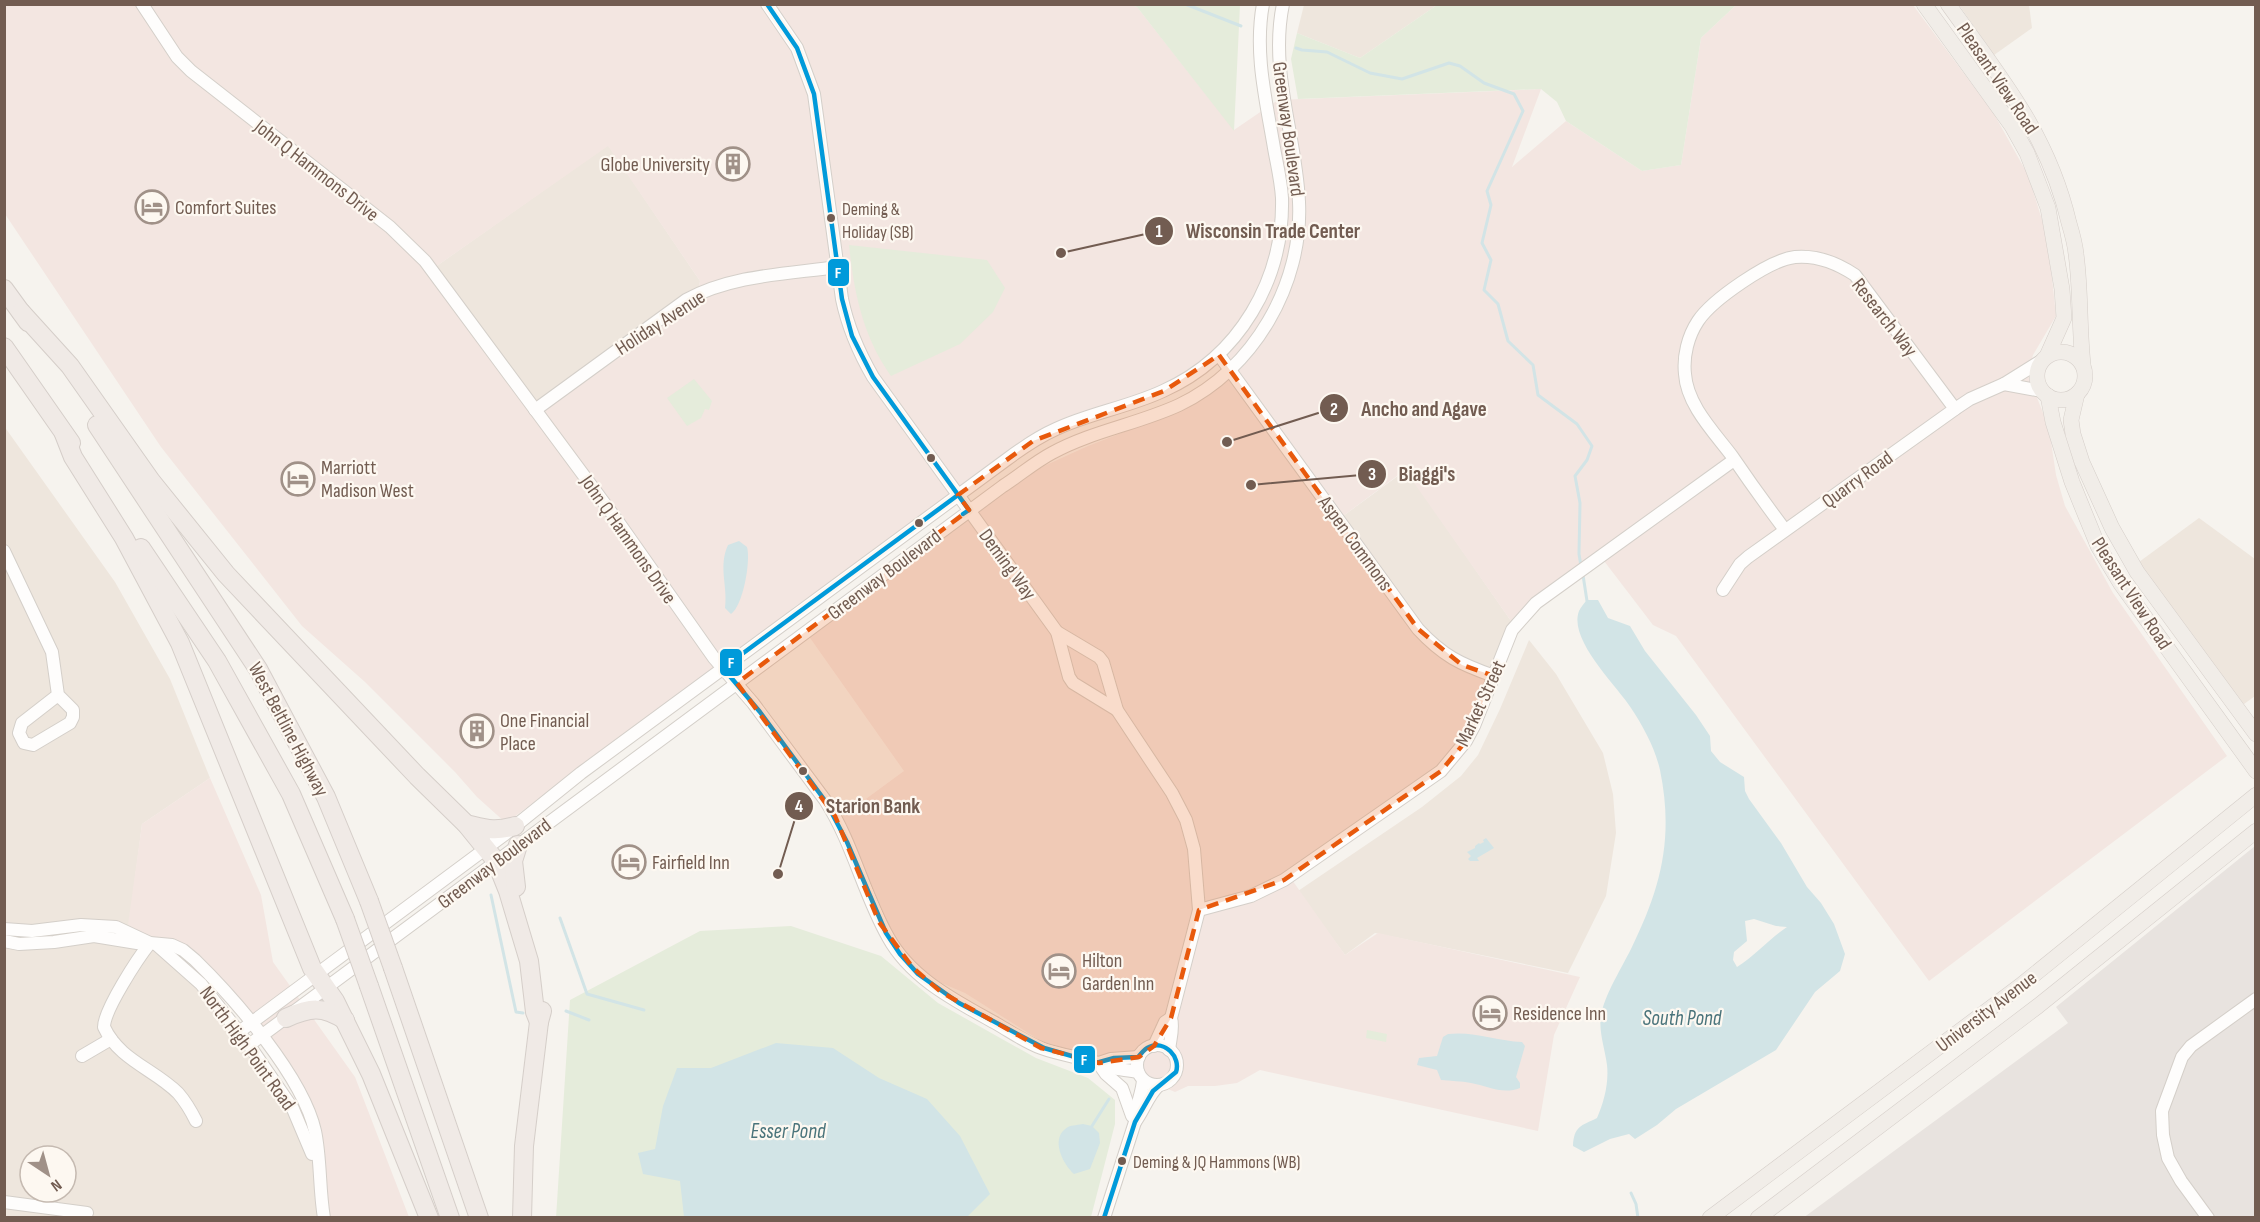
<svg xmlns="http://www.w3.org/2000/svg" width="2260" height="1222" viewBox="0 0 2260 1222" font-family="'Sofia Sans Condensed',sans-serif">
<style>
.residential{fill:#eee6dd;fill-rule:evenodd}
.commercial{fill:#f3e6e1;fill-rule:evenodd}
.industrial{fill:#e8e3df}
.green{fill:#e5ecdb}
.water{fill:#d2e4e6;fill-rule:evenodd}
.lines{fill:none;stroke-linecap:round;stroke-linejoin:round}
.stream{stroke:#d2e4e6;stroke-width:3}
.minor-casing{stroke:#d4cfc9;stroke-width:14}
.major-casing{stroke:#d5cec9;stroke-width:16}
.highway-casing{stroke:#d5cec9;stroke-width:20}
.minor{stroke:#fefdfc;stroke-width:12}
.major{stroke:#f1ede8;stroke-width:15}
.highway{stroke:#f0eae6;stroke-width:18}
.highway-bridge-casing{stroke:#d5cec9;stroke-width:20;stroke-linecap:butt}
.highway-bridge{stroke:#f0eae6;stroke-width:18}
.bus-1-casing{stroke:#fdf8f1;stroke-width:9}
.bus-1{stroke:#009ada;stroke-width:4.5}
.marked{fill:#e8590c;fill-opacity:0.2;stroke:#e8590c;stroke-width:4.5;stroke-dasharray:12 8;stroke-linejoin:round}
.bus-dot{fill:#725c51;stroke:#fdf8f1;stroke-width:2}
.labels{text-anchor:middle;stroke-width:4.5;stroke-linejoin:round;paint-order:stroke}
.bus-label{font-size:18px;fill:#725c51;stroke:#fdf8f1;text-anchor:start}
.street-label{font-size:20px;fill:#725c51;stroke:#fdf8f1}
.poi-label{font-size:20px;fill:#725c51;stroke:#fdf8f1;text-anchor:start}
.water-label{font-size:21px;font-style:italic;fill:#4a747b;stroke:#fdf8f1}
.leader{fill:none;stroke:#725c51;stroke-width:2}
.callout-dot{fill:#725c51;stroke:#fdf8f1;stroke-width:2}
.mark-label{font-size:18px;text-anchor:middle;font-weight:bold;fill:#fff}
.callout-label{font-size:21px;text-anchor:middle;font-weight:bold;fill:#725c51;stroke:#fdf8f1;stroke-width:4.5;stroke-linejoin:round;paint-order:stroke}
.line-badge{stroke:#fdf8f1;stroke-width:2}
.badge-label{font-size:16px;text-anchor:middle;font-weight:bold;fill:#fff}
</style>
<rect width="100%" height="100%" fill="#f6f3ee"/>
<g class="residential">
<polygon points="1304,5 1437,5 1360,58 1297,33"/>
<polygon points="1959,5 2029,5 2032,28 1994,55"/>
<polygon points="608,145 700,281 698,293 535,410 431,270"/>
<path d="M4,426L115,582L170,679L210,778L142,824L128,932L174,959L271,1076L314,1161L324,1217H5ZM30,1156H66V1192H30Z"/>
<polygon points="1406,470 1511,621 1494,676 1432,644 1339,519"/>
<polygon points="2199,518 2255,559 2255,696 2244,704 2225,682 2139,562"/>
<polygon points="1529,640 1556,674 1603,753 1613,794 1616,833 1606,896 1568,973 1375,933 1345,955 1298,891 1422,807 1461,776 1478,755 1500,709"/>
</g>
<g class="commercial">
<path d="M4,5H1131L1137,7L1234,130L1278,100L1541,89L1512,167L1566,121L1642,171L1681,165L1701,38L1736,5H1913L1994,114L2028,175L2043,223L2050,259L2056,316L2033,355L2028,375L2049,428L2056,475L2065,506L2113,593L2227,756L1929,981L1676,636L1653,625L1601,557L1512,630L1511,621L1405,470L1339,519L1413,625L1493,679L1456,755L1290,877L1345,955L1378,933L1580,977L1554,1035L1538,1131L1260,1070L1237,1083L1215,1086H1188L1175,1092L1087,1055L1041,1041L965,993L939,982L913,963L894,939L840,818L904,771L808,635L1006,489L1044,466L1088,446L1171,414L1232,375L1219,355L1185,380L1058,428L794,607L743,655L564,780L506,823L477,797L455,772L365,682L302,626L161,447L5,214ZM608,146L700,281L698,293L535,410L431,270Z"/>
<polygon points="210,778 261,895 273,962 355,1077 409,1217 324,1217 317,1148 295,1086 195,960 127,932 142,824"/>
</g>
<polygon class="industrial" points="2255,846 2255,1217 1803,1218 2068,1023 2056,1007"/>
<g class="green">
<polygon points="1131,5 1240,5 1234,131 1137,7"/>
<polygon points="1437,5 1437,4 1736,5 1701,38 1681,165 1642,171 1566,121 1557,102 1541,89 1298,99 1291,59 1297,33 1360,58"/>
<path d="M849,245L987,260L1005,288L993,312L960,344L891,376C863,337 854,293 849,245Z"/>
<polygon points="694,379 712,401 709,410 705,409 701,418 687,426 667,398"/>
<polygon points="791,926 881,956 938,1003 1036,1058 1088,1078 1115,1100 1115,1124 1091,1217 556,1218 570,1000 700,931"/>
<polygon points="1367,1030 1387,1034 1386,1042 1366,1038"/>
</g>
<g class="water">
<path d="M739,541L747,547C751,561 743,606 731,614L725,608C728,586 718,567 728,545Z"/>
<path d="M1587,600H1598L1608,618L1630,626L1645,651L1696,715L1710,736L1711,751L1720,762L1744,777L1745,791L1749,799L1781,843L1807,887L1821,903L1834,924L1845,954L1840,971L1815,992L1776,1050L1676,1109L1657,1125L1635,1139L1629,1134L1610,1139L1584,1152L1573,1146C1574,1126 1581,1126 1597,1118C1604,1102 1609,1083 1607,1065C1605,1048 1597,1028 1602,1011C1606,993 1622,967 1631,949C1661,888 1674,838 1660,770C1655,748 1643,726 1631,708C1617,686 1568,640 1579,611C1581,607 1584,603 1587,600ZM1754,919L1776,926L1787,927C1769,939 1756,955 1737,967L1733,960L1734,952L1747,941L1745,921Z"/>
<polygon points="1486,838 1494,848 1477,858 1479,861 1470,861 1468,859 1471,856 1467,852 1475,848 1475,846 1479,843 1480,844 1484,842 1483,840"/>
<path d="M1448,1034C1474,1031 1497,1041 1522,1042L1525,1046L1516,1077L1520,1083V1088C1503,1095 1487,1086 1471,1083C1461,1081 1451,1081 1441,1080L1437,1070L1417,1065L1419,1058L1437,1056L1443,1037Z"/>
<polygon points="776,1043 833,1048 879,1078 927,1099 960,1136 990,1194 967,1217 684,1217 680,1181 643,1174 638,1153 655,1149 663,1106 677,1068 711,1068"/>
<path d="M1083,1124L1092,1126L1099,1133L1100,1143L1090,1169L1074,1174C1063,1164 1049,1138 1068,1127C1072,1125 1079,1125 1083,1124Z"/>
</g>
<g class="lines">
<g class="stream">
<polyline points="1185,4 1241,26"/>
<polyline points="1296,48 1302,50 1327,52 1370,73 1402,79 1449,63 1460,66 1484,83 1514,94 1523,111 1487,191 1491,205 1482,243 1491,260 1484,290 1498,304 1508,341 1533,365 1538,395 1577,424 1592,446 1587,460 1575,476 1580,503 1579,554 1581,566"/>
<polyline points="1583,575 1587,601"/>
<polyline points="491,895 516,1012 523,1013"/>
<polyline points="560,918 587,994 644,1010"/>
<polyline points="566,1011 589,1020"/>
<polyline points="1092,1126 1109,1099"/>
<polyline points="1631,1193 1636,1204 1638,1218"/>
</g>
<defs>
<g id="minor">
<path d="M142,4L177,57L191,71L390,227L425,261L619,523L714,658L753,703L825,800C853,843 863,893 888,937C911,979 956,1001 997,1024C1011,1032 1025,1042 1041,1048C1060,1055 1079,1057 1098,1063C1103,1064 1107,1067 1111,1068C1120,1070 1129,1070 1138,1072"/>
<path d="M767,4L797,48L814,94L842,299C848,328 858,351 873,377L1057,632L1069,677L1073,683L1117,710"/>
<path d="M1219,355L1418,629C1443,656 1460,664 1494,676"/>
<polyline points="2041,361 2004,384 2042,391"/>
<path d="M535,410L686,300C732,275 787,274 837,267"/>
<path d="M1785,530C1767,506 1749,481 1732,456C1714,432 1687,405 1685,374C1683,356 1688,336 1698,321C1712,300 1769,260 1795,257C1817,255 1837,263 1855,275L1955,409"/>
<polyline points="4,551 52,652 58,695 73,710 73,717 70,723 33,745 24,743 19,733 22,723 58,695"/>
<polyline points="1723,590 1740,564 1748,557 1955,409 1970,399 2004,384"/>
<path d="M1057,632L1099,657L1103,662L1117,710L1172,793L1186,820L1194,849L1199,910L1171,1018C1174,1028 1170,1040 1169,1050"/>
<polyline points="1199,910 1251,896 1284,880 1441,771 1466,741 1474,726 1512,630 1536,603 1734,460"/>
<path d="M4,929L32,931L81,925L116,927L150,943L172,945L183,950L195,960C234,998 303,1077 315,1131C321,1159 319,1189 324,1218"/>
<polyline points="4,941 19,944 54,942 94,936 137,943 142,940"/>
<path d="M150,943C138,958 104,1010 104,1027C119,1060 154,1069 178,1093C185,1101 191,1111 196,1121"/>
<polyline points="157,945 201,984 249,1045 293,1109 312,1154"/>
<path d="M239,1032L504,835L581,773L1006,460C1022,448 1038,437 1056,429C1090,413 1129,407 1163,391C1239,357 1284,280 1282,198C1281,181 1277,165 1274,148C1266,100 1254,53 1263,4"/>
<path d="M249,1045L1003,486C1020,475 1035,462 1052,453C1092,431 1138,424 1179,405C1254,369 1303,284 1299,202C1296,134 1269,72 1283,4"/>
<circle cx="1157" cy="1065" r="20"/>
<polyline points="1154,1046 1165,1022 1171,1018"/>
<polyline points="82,1056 111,1039"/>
<polyline points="1099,1063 1111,1059 1139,1057"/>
<polyline points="1099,1064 1106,1074 1122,1088 1132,1116"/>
<path d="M1135,1122C1144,1110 1148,1095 1159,1085"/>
<polyline points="4,1202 87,1213"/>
<path d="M1104,1218L1135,1122C1135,1106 1142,1095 1143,1080"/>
<polyline points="2208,1218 2181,1181 2168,1158 2163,1135 2162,1111 2182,1057 2191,1046 2256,999"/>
</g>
<g id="major">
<polyline points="1924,4 2012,126 2027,153 2048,208 2062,289 2064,318 2047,356"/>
<path d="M1948,4C2000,77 2048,133 2069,223C2072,233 2075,243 2076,254C2081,290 2079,327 2083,364"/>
<circle cx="2061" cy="376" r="24"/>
<polyline points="2077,394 2071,420 2073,434 2082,462 2112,528 2137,572 2256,734"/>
<polyline points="2048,396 2053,422 2072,482 2098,546 2121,584 2256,771"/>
<polyline points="1710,1218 2020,986 2256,795"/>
<polyline points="1758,1218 2038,1006 2256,831"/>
</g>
<g id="highway">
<polyline points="4,289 28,322"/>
<polyline points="21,312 70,366 151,481 226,574 417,776 466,824 496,861 508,891 529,961 535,1012 539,1022"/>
<polyline points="4,347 71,443"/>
<polyline points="97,425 258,669 326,797 369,901"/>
<polyline points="64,434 73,457 124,538 180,643 312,968 335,1001 371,1074 429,1218"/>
<polyline points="141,548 217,661 291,794 345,919"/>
<path d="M466,824C487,829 494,832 515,826"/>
<polyline points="516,887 513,861 518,845"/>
<polyline points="393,968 479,1218"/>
<polyline points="369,986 450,1218"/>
<path d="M286,1018C311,1007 322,1006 345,1020"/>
<polyline points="522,1218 524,1146 539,1022 542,1011"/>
</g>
</defs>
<use href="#minor" class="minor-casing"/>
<use href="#major" class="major-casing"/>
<use href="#highway" class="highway-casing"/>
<use href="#minor" class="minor"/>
<use href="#major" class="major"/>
<use href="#highway" class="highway"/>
<defs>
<g id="highway-bridge">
<polyline points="369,901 393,968"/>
<polyline points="345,919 369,986"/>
</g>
</defs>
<use href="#highway-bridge" class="highway-bridge-casing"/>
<use href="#highway-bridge" class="highway-bridge"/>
<defs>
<g id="bus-1">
<polyline points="767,4 797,48 814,94 842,299 852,336 873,377 969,510 963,514"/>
<path d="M958,495L723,668L760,712L826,802L847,842L886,933L900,954L918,974L959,1003L1044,1048L1096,1063L1114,1058L1138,1057C1142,1053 1144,1049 1149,1047C1165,1040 1181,1057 1176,1072L1153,1091L1135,1122L1104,1218"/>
</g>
</defs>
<use href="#bus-1" class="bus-1-casing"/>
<use href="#bus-1" class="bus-1"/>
</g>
<path class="marked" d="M1219,355L1418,629L1462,665L1494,676L1466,741L1441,771L1284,880L1199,910L1171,1018L1154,1046L1139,1057L1099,1063L1041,1048L941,992L913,968L879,922L835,816L737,683L969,510L958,495L1033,441L1164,391Z"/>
<defs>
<symbol id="building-ring" viewBox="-11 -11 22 22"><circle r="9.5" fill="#fdf8f1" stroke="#a09188" stroke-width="1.5"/><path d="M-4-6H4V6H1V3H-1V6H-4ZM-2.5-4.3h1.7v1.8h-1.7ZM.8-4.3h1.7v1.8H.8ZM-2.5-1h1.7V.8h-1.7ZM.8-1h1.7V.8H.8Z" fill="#a09188"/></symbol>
<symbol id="hotel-ring" viewBox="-11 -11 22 22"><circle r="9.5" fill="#fdf8f1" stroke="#a09188" stroke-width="1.5"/><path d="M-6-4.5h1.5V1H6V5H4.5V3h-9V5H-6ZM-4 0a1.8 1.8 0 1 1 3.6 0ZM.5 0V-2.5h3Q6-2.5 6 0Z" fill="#a09188"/></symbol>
</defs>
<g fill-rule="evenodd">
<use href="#building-ring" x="714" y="145" width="38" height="38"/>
<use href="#hotel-ring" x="133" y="188" width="38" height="38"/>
<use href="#hotel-ring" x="279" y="460" width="38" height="38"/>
<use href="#building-ring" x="458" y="712" width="38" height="38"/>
<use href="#hotel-ring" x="610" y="843" width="38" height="38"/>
<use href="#hotel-ring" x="1040" y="952" width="38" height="38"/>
<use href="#hotel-ring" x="1471" y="994" width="38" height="38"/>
</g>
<g class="bus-dot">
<circle cx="831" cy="218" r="5"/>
<circle cx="931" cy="458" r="5"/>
<circle cx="919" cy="523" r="5"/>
<circle cx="803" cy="771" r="5"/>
<circle cx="1122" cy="1161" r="5"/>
</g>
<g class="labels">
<g class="bus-label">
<text x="842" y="215">Deming &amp;<tspan x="842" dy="23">Holiday (SB)</tspan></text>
<text x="1133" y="1168">Deming &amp; JQ Hammons (WB)</text>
</g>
<g class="street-label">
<text transform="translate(1998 78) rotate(56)" y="7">Pleasant View Road</text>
<text transform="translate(1289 129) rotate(82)" y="7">Greenway Boulevard</text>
<text transform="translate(317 170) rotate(38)" y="7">John Q Hammons Drive</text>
<text transform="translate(1885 317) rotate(52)" y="7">Research Way</text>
<text transform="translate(660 322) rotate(-33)" y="7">Holiday Avenue</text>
<text transform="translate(1857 479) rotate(-36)" y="7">Quarry Road</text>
<text transform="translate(629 539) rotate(55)" y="7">John Q Hammons Drive</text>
<text transform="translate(1356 543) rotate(54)" y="7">Aspen Commons</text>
<text transform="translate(1008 564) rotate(54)" y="7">Deming Way</text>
<text transform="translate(884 574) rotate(-37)" y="7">Greenway Boulevard</text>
<text transform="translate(2132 593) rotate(57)" y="7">Pleasant View Road</text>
<text transform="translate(1480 703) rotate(-65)" y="7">Market Street</text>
<text transform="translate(289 729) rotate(62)" y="7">West Beltline Highway</text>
<text transform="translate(494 863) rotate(-37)" y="7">Greenway Boulevard</text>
<text transform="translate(1986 1011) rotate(-37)" y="7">University Avenue</text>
<text transform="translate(248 1048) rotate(54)" y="7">North High Point Road</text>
</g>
<g class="poi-label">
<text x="710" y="171" text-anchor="end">Globe University</text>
<text x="175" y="214">Comfort Suites</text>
<text x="321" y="474">Marriott<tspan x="321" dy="23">Madison West</tspan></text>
<text x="500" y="727">One Financial<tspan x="500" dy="23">Place</tspan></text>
<text x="652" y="869">Fairfield Inn</text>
<text x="1082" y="967">Hilton<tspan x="1082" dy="23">Garden Inn</tspan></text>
<text x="1513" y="1020">Residence Inn</text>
</g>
<g class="water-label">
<text x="1682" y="1025">South Pond</text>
<text x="788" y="1138">Esser Pond</text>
</g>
</g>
<path class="leader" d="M1061 253L1159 231M1227 442L1334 408M1251 485L1372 474M778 874L799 806"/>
<g class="callout-dot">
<circle cx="1061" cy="253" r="6"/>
<circle cx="1227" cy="442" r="6"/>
<circle cx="1251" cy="485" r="6"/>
<circle cx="778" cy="874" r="6"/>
<circle cx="1159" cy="231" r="15"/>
<circle cx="1334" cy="408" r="15"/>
<circle cx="1372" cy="474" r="15"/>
<circle cx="799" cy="806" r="15"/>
</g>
<g class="mark-label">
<text x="1159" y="237">1</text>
<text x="1334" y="415">2</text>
<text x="1372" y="480">3</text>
<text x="799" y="812">4</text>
</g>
<g class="callout-label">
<text x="1273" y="238">Wisconsin Trade Center</text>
<text x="1424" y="416">Ancho and Agave</text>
<text x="1427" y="481">Biaggi's</text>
<text x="873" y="813">Starion Bank</text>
</g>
<g class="line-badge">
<rect x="827" y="258" width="23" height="29" rx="6" fill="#009ada"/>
<rect x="719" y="648" width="24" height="29" rx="6" fill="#009ada"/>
<rect x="1073" y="1045" width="23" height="29" rx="6" fill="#009ada"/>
</g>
<g class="badge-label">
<text x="838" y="278">F</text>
<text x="731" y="668">F</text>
<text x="1084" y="1065">F</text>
</g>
<rect width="2260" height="1222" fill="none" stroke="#725c51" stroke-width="12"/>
<g transform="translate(48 1174) rotate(144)"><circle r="28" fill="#fdf8f1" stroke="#c5bab1" stroke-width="1.5"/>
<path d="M0-4.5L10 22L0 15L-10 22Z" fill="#a09188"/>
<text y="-9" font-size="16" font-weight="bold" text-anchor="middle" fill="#725c51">N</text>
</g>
</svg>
